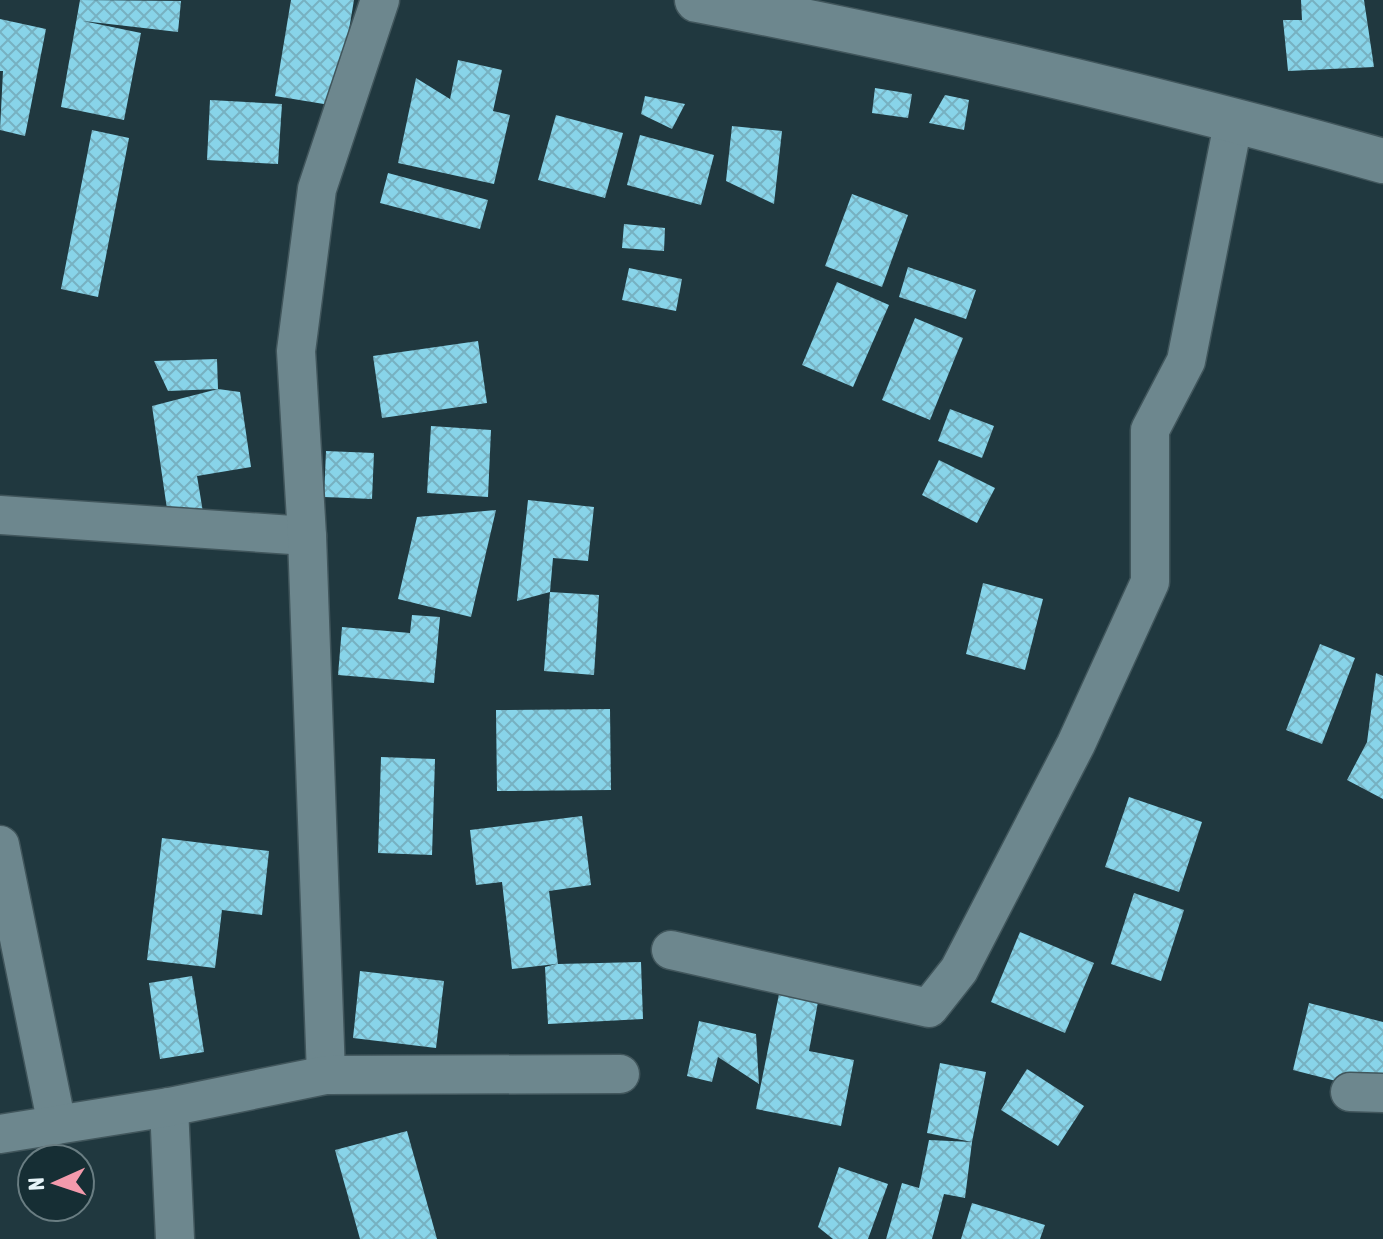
<svg xmlns="http://www.w3.org/2000/svg" width="1383" height="1239" viewBox="0 0 1383 1239" font-family="'Asap Condensed',sans-serif">
<style>
.building{fill:url(#building-cross-hatch)}
.lines{fill:none;stroke-linecap:round;stroke-linejoin:round}
.minor-casing{stroke:#41565c;stroke-width:41}
.tertiary-casing{stroke:#41565c;stroke-width:47}
.minor{stroke:#6d878e;stroke-width:38}
.tertiary{stroke:#6d878e;stroke-width:44}
</style>
<defs>
<pattern id="building-cross-hatch" width="8" height="8" patternUnits="userSpaceOnUse" patternTransform="scale(2)"><rect width="8" height="8" fill="#88d4e9"/><path d="M0 0l8 8M0 8l8-8" fill="none" stroke="#77b1c1"/></pattern>
</defs>
<rect width="100%" height="100%" fill="#20383f"/>
<g class="building">
<polygon points="80,0 181,1 178,32 83,21 141,33 124,120 61,107"/>
<polygon points="291,0 354,0 336,106 275,96"/>
<polygon points="1301,0 1364,0 1374,67 1288,71 1283,20 1302,20"/>
<polygon points="0,19 46,29 25,136 0,130 3,71 0,71"/>
<polygon points="458,60 502,70 493,111 510,115 494,184 398,163 416,78 450,99"/>
<polygon points="875,88 912,94 908,118 872,113"/>
<polygon points="945,95 969,100 964,130 929,123"/>
<polygon points="645,96 685,104 672,129 641,114"/>
<polygon points="210,100 282,104 278,164 207,160"/>
<polygon points="556,115 623,133 605,198 538,180"/>
<polygon points="732,126 782,131 774,204 726,181"/>
<polygon points="92,130 129,138 98,297 61,289"/>
<polygon points="640,135 714,155 701,205 627,185"/>
<polygon points="388,173 488,200 480,229 380,203"/>
<polygon points="852,194 908,215 882,287 825,266"/>
<polygon points="624,224 665,228 664,251 622,248"/>
<polygon points="908,267 976,290 966,319 899,297"/>
<polygon points="629,268 682,279 676,311 622,300"/>
<polygon points="837,282 889,305 853,387 802,365"/>
<polygon points="915,318 963,338 930,420 882,400"/>
<polygon points="478,341 487,403 382,418 373,356"/>
<polygon points="217,359 218,389 240,392 251,467 197,476 204,518 169,523 152,406 218,389 168,391 154,361"/>
<polygon points="950,409 994,426 982,458 938,441"/>
<polygon points="431,426 491,430 488,497 427,493"/>
<polygon points="326,451 374,453 372,499 324,497"/>
<polygon points="939,460 995,488 977,523 922,495"/>
<polygon points="528,500 594,507 588,561 553,558 550,592 517,601"/>
<polygon points="496,510 471,617 398,599 417,517"/>
<polygon points="983,583 1043,599 1025,670 966,654"/>
<polygon points="550,592 599,595 594,675 544,671"/>
<polygon points="412,615 440,617 434,683 338,675 342,627 410,633"/>
<polygon points="1320,644 1355,658 1322,744 1286,730"/>
<polygon points="1376,673 1383,676 1383,799 1347,780 1367,742"/>
<polygon points="610,709 611,790 497,791 496,710"/>
<polygon points="381,757 435,759 432,855 378,853"/>
<polygon points="1129,797 1202,822 1179,892 1105,867"/>
<polygon points="582,816 591,885 549,891 558,964 641,962 643,1019 548,1024 545,967 556,964 512,969 502,882 476,885 470,830"/>
<polygon points="162,838 269,851 262,915 222,910 215,968 147,960"/>
<polygon points="1134,893 1184,910 1161,981 1111,964"/>
<polygon points="1020,932 1094,963 1065,1033 991,1002"/>
<polygon points="360,971 444,981 436,1048 353,1038"/>
<polygon points="192,976 204,1052 160,1059 149,983"/>
<polygon points="779,994 818,1002 809,1051 854,1060 841,1126 756,1109"/>
<polygon points="1309,1003 1383,1022 1383,1093 1293,1070"/>
<polygon points="699,1021 756,1034 759,1084 718,1057 712,1082 687,1076"/>
<polygon points="940,1063 986,1072 972,1142 965,1198 944,1194 932,1239 886,1239 902,1183 919,1188 929,1140 972,1142 927,1133"/>
<polygon points="1027,1069 1084,1106 1058,1146 1001,1110"/>
<polygon points="407,1131 437,1239 360,1239 335,1150"/>
<polygon points="839,1167 888,1184 868,1239 833,1239 818,1227"/>
<polygon points="972,1203 1045,1225 1040,1239 961,1239"/>
</g>
<g class="lines">
<defs>
<g id="minor">
<polyline points="0,515 307,536"/>
<polyline points="0,845 57,1125"/>
<polyline points="671,950 929,1008 959,970 1076,744 1150,582 1150,430 1186,361 1234,119"/>
<polyline points="326,1075 307,536 296,351 317,189 380,0"/>
<polyline points="1350,1092 1383,1093"/>
<polyline points="169,1107 175,1239"/>
<polyline points="0,1134 169,1107 326,1075 620,1074"/>
</g>
<path id="tertiary" d="M697,0C928,44 1157,97 1383,161"/>
</defs>
<use href="#minor" class="minor-casing"/>
<use href="#tertiary" class="tertiary-casing"/>
<use href="#minor" class="minor"/>
<use href="#tertiary" class="tertiary"/>
</g>
<g transform="translate(56 1183) rotate(267)"><circle r="38" fill="#162e34" stroke="#697d82" stroke-width="2"/>
<path d="M0-6L14 30L0 20L-14 30Z" fill="#f39aac"/>
<text y="-12" font-size="22" font-weight="bold" text-anchor="middle" fill="#e6f4f8">N</text>
</g>
</svg>
